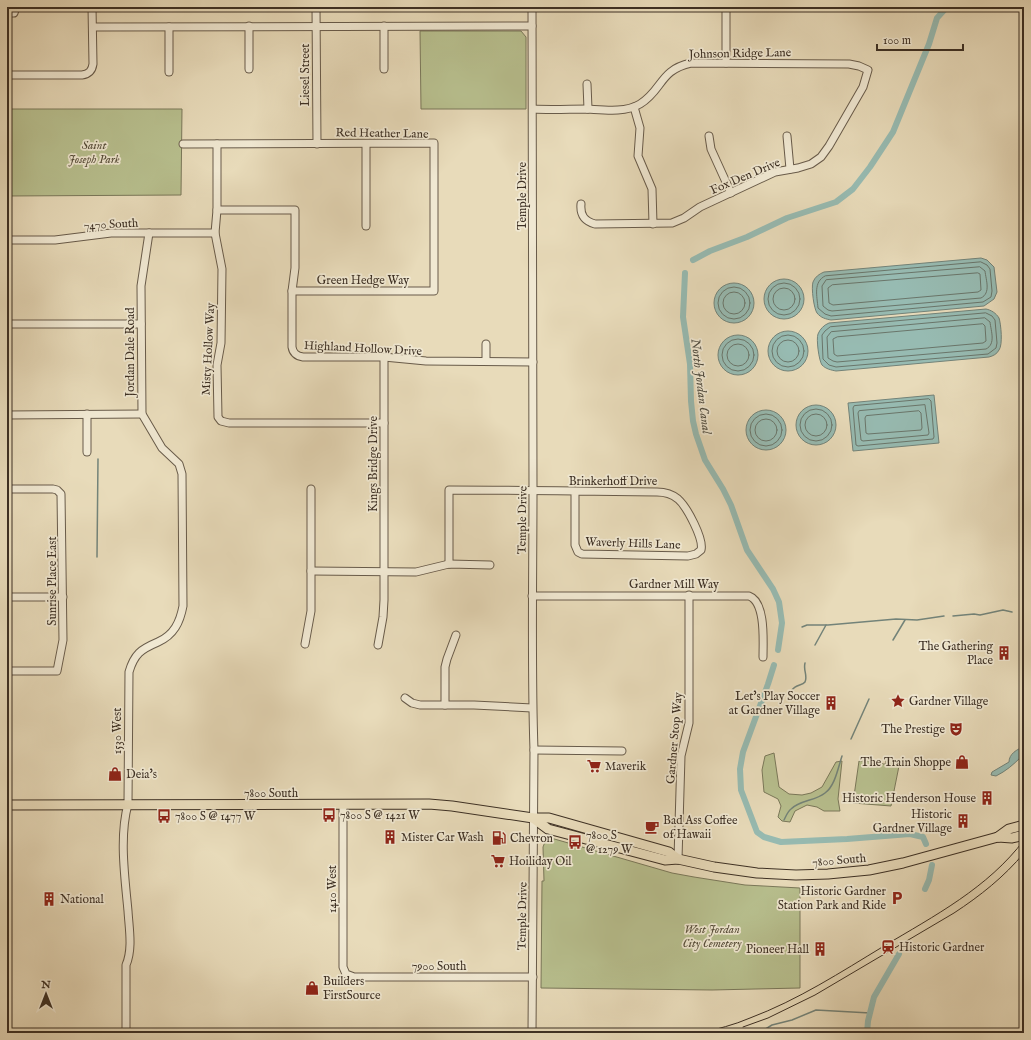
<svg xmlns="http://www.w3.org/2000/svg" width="1031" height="1040" viewBox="0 0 1031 1040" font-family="'IM FELL English',serif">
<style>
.green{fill:#b8c08f;stroke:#7a785a}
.water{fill:#97bbb2;stroke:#738379}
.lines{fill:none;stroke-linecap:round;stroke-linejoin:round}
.shore{stroke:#6a766b;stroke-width:1}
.stream{stroke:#738379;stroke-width:1.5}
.canal{stroke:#97bbb2;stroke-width:6}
.minor-casing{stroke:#685b4a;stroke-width:9}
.major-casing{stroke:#3d3024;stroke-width:11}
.minor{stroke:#f0e8d2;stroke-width:7}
.major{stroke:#e8dbba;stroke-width:9}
.tram{stroke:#3d3024;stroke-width:1}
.labels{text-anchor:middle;stroke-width:3.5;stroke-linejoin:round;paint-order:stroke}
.street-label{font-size:12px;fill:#3d3024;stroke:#f0e8d2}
.park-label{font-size:12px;font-style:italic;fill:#564d39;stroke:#f0e8d2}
.poi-label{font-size:12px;fill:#3d3024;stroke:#f0e8d2;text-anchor:start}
.water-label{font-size:13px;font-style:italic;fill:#4f4c40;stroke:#f0e8d2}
</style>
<rect width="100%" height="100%" fill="#e8dbba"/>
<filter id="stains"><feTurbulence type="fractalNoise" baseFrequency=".005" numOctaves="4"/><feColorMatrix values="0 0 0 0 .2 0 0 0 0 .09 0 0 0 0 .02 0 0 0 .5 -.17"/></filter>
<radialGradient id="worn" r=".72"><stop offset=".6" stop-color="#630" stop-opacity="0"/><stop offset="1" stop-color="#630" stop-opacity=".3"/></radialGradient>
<g class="green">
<polygon points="420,31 521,31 526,37 526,109 421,109"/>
<polygon points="7,109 182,109 181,195 7,196"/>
<polygon points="774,753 779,787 789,794 802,795 811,793 822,787 836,762 842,761 838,799 840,811 824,811 817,807 807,805 795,811 790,822 782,821 778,817 781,806 778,799 764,792 762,770 765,756"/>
<polygon points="886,760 900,761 891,806 853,803 859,761 880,761 883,764 886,764"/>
<polygon points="551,838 672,873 694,877 745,885 800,888 800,988 712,990 541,988 542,881 544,881 543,847 545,842"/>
</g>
<g class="water">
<path d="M981,258L987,260L994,267L997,292L994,299L984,306L831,320C826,319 821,318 817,313C814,309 811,288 813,282C815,277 819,274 824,272Z"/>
<circle cx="784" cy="299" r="20"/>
<circle cx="734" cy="303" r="20"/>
<path d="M986,309C991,310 996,313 999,318C1001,324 1003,345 999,350C997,354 993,356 989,357L836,371C831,370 826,369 822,365C819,361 816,339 818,334C820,329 824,325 829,323Z"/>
<circle cx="788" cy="351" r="20"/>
<circle cx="738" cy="355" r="20"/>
<polygon points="934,395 939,443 853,451 848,403"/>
<circle cx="816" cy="425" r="20"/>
<circle cx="766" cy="430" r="20"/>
<path d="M1024,747V757H1021C1013,765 1006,771 996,776L991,775L992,772L1009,762C1009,754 1017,749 1024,747Z"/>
</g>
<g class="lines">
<g class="shore">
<path d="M981,262L987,265L990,269L992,291L991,297L983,302L831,316L825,314L818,308C817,296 813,282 825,276Z"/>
<path d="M980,267L985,271C986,280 991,293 981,298L832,311L828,310L823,306L822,286L826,280Z"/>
<polygon points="978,273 980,274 981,290 978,292 833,305 829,303 828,288 832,285"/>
<circle cx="784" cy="299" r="16"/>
<circle cx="734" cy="303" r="16"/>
<circle cx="784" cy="299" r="11"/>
<circle cx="734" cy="303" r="11"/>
<polygon points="986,313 992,316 995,320 997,343 996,348 988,354 836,367 829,365 823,359 822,335 825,331 830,327"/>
<path d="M985,318L990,322C991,331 996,344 986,349L837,362L833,361L828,358L827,337L831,332Z"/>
<polygon points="983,324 985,326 986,341 983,343 837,356 834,354 833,339 837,337"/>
<circle cx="788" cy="351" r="16"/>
<circle cx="738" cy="355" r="16"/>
<circle cx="788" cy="351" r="11"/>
<circle cx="738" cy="355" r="11"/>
<polygon points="929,399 931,401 934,437 933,439 858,446 856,445 853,408 854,406"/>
<polygon points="925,405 929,433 928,435 863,441 861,440 858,413 859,411"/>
<circle cx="816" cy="425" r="16"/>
<polygon points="919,411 921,413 922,428 921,430 868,434 866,433 865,418 866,416"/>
<circle cx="766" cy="430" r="16"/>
<circle cx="816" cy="425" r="11"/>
<circle cx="766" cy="430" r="11"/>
</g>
<g class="stream">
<polyline points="97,557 98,459"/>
<polyline points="953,616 974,614 980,615 1003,610 1012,612"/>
<polyline points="802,627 807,625 828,625 896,619 917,620 944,616"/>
<polyline points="893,640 905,620"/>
<polyline points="815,645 826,625"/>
<path d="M792,690C796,684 802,686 805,682C808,676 803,670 805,663"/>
<polyline points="851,739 869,699"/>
<path d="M784,820C786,816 788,811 791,809C800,800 815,801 825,793C835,786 838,768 842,756"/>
<polyline points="750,1033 762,1031 772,1025 792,1020 816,1010 870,1013"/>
</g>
<g class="canal">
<polyline points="693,260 710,251 747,237 787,218 836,202 853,189 870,167 893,132 929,44 937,18 947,7"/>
<polyline points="685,273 683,317 690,364 691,401 693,421 696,434 705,460 723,489 731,505 747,550 773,589 779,602 782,623 778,650"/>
<polyline points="774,665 768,684 743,752 740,769 741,790 757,832 764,837 781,842 847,839 910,834 923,837 926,844"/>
<polyline points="925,889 929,880 932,865"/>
<polyline points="867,1033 868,1021 874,997 899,954"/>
</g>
<defs>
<g id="minor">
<polyline points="316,7 317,144"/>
<path d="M532,7C532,168 533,328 533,489C533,576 531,663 534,750L532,1033"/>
<polyline points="7,13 14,13 16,7"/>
<polyline points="249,26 249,69"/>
<polyline points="384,26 384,69"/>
<polyline points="93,27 532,26"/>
<polyline points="726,63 726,7"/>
<polyline points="169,72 169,27"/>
<path d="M7,75H82C89,74 92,71 93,64L92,7"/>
<polyline points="587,84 588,109"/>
<polyline points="634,107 640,128 638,156 652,189 653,224"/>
<path d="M533,109C551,110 570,109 588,109C604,110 625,113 640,104C663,90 659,70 691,63L849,64L859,66L868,70L863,87L829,146L821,157L811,164L798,168L775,172L700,207L684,218L672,223L595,224C584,221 580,215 581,204"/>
<polyline points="709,136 711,149 731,193"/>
<polyline points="787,136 790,169"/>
<polyline points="183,144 434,143 434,291 292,291"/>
<polyline points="217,144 217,210 215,233 222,269 221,343 217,365 218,417 221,421 229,423 384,423"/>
<polyline points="366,144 366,226"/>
<path d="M217,210H295V268L292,291V347C293,353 296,356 303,357H384L426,361L533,362"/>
<polyline points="8,240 55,240 111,233 215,233"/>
<polyline points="7,324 141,324"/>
<polyline points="486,344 486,361"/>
<polyline points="87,414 87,452"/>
<polyline points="7,415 142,414"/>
<polyline points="7,489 53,489 57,490 61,494 63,640 57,671 7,671"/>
<path d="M449,564V490C519,490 588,491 657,492C665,492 672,494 678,499C687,507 704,539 701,550L696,554L688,556L582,554L578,552L575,545V491"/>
<polyline points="311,571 416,572 449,564 490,565"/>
<path d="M532,596H749C766,602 763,642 763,657"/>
<polyline points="7,597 63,597"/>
<polyline points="305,644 311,611 311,489"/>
<polyline points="378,645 383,617 384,600 384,357"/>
<polyline points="405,698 412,703 420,705 474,705 532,708"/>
<polyline points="445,705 445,667 447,659 456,635"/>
<polyline points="534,750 622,751"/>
<polyline points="343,804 343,967 346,974 354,977 533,977"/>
<polyline points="678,859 681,756 689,723 689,595"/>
<path d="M126,1028V965C133,949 129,928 128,911C125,878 119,837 128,804L129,672C131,665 134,658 139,653C144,648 151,645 158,642C174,635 180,622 183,606L182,474L179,464L162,448L142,414L141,286L149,233"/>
</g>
<g id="major">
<polyline points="7,805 429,804 452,806 533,818 549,818 669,852 678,859"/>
<polyline points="533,818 548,829 665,860 678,859 714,867 757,873 796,875 828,874 869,870 903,863 998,837 1012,838 1024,835"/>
<polyline points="998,837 1009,829 1024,825"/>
</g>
</defs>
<use href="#minor" class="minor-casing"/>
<use href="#major" class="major-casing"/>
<use href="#minor" class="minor"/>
<use href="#major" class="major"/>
<g class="tram">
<path d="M743,1027L768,1018L815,995L954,913C980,896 1004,877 1024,853"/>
<path d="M701,1033C717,1029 734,1025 750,1018C798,1000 841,972 884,946C934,916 988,888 1024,840"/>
</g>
</g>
<defs>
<symbol id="building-bare" viewBox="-9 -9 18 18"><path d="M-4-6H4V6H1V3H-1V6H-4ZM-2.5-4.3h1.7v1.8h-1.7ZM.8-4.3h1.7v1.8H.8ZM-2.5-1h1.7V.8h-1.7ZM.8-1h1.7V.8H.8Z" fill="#8f2418" stroke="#f0e8d2" stroke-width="2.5" paint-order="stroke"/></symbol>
<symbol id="sight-bare" viewBox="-9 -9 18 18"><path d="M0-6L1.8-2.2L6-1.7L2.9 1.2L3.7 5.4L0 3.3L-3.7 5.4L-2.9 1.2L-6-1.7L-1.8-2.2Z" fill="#8f2418" stroke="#f0e8d2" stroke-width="2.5" paint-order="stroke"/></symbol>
<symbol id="theatre-bare" viewBox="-9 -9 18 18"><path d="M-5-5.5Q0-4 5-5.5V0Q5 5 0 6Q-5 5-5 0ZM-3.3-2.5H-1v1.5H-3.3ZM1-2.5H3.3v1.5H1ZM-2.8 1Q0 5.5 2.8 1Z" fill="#8f2418" stroke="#f0e8d2" stroke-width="2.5" paint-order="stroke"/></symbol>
<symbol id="shop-bare" viewBox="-9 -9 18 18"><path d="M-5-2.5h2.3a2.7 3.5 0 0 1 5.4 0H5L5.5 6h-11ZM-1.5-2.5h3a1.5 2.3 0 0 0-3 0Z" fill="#8f2418" stroke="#f0e8d2" stroke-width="2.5" paint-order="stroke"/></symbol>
<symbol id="supermarket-bare" viewBox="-9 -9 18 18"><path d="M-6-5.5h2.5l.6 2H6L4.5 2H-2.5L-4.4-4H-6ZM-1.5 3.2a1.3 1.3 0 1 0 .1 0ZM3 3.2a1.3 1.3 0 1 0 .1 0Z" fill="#8f2418" stroke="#f0e8d2" stroke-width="2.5" paint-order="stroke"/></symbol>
<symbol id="bus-bare" viewBox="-9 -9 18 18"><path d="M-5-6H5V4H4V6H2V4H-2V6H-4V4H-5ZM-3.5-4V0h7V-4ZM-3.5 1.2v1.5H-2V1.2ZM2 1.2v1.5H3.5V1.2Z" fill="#8f2418" stroke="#f0e8d2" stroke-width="2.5" paint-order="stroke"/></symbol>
<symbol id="cafe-bare" viewBox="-9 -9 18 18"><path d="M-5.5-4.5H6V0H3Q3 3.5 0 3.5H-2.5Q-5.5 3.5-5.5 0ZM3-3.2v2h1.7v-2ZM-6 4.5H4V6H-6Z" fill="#8f2418" stroke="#f0e8d2" stroke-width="2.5" paint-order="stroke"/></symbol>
<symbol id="fuel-bare" viewBox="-9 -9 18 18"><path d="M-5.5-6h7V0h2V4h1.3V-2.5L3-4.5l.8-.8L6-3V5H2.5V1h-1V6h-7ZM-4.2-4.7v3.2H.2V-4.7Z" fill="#8f2418" stroke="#f0e8d2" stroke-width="2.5" paint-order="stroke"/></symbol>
<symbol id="parking-bare" viewBox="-9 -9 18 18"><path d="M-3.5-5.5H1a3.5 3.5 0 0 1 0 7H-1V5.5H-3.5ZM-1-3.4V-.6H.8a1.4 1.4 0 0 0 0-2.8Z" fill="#8f2418" stroke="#f0e8d2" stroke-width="2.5" paint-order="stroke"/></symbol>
<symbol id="station-bare" viewBox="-9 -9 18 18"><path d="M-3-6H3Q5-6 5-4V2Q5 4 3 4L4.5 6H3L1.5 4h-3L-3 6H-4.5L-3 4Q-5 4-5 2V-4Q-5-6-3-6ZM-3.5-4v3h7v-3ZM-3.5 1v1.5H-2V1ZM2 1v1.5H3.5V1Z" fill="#8f2418" stroke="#f0e8d2" stroke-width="2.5" paint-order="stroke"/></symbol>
</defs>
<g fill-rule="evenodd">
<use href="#building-bare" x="994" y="643" width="20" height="20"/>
<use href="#sight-bare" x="888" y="691" width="20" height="20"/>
<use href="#building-bare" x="821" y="693" width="20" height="20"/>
<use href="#theatre-bare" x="946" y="719" width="20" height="20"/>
<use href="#shop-bare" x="952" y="752" width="20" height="20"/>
<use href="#supermarket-bare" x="584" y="756" width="20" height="20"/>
<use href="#shop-bare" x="105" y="764" width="20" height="20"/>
<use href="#building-bare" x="977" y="788" width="20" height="20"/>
<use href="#bus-bare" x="319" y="805" width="20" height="20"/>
<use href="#bus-bare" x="154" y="806" width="20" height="20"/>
<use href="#building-bare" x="953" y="811" width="20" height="20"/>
<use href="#cafe-bare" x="642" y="817" width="20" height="20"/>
<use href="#building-bare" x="380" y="827" width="20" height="20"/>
<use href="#fuel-bare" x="489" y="828" width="20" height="20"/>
<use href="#bus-bare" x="565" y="832" width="20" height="20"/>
<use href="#supermarket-bare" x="488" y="851" width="20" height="20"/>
<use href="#parking-bare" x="887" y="888" width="20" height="20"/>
<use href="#building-bare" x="39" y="889" width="20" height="20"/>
<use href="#station-bare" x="878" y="937" width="20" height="20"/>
<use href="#building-bare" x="810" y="939" width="20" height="20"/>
<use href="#shop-bare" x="302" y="978" width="20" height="20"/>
</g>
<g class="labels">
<g class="street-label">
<text transform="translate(740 53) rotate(-1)" y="4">Johnson Ridge Lane</text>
<text transform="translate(305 75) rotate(-90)" y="4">Liesel Street</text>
<text transform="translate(382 133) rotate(1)" y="4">Red Heather Lane</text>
<text transform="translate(745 176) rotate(-23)" y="4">Fox Den Drive</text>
<text transform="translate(522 196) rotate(-90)" y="4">Temple Drive</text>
<text transform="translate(111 224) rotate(-3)" y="4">7470 South</text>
<text x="363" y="284">Green Hedge Way</text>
<text transform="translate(363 348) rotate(3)" y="4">Highland Hollow Drive</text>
<text transform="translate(208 349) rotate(-87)" y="4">Misty Hollow Way</text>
<text transform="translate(130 352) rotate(-90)" y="4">Jordan Dale Road</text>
<text transform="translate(373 464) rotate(-90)" y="4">Kings Bridge Drive</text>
<text x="613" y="485">Brinkerhoff Drive</text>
<text transform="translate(522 520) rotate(-89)" y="4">Temple Drive</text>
<text transform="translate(633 543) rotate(2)" y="4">Waverly Hills Lane</text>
<text transform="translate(52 581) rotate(-90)" y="4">Sunrise Place East</text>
<text x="674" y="588">Gardner Mill Way</text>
<text transform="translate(117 731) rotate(-90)" y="4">1530 West</text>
<text transform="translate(674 738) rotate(-85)" y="4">Gardner Stop Way</text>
<text x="271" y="797">7800 South</text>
<text transform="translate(839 860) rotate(-5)" y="4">7800 South</text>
<text transform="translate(332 889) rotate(-90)" y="4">1410 West</text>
<text transform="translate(522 916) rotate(-89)" y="4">Temple Drive</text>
<text x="439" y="970">7900 South</text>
</g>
<g class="park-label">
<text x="94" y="149">Saint<tspan x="94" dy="14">Joseph Park</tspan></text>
<text x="712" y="933">West Jordan<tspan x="712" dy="14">City Cemetery</tspan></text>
</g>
<g class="poi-label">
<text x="993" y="650" text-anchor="end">The Gathering<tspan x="993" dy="14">Place</tspan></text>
<text x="820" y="700" text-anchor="end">Let's Play Soccer<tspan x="820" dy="14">at Gardner Village</tspan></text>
<text x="909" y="705">Gardner Village</text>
<text x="945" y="733" text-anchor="end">The Prestige</text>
<text x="951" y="766" text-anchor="end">The Train Shoppe</text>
<text x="605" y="770">Maverik</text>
<text x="126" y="778">Deia's</text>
<text x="976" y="802" text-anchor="end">Historic Henderson House</text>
<text x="952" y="818" text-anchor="end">Historic<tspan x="952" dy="14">Gardner Village</tspan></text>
<text x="340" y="819">7800 S @ 1421 W</text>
<text x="175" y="820">7800 S @ 1477 W</text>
<text x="663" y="824">Bad Ass Coffee<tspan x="663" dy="14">of Hawaii</tspan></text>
<text x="586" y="839">7800 S<tspan x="586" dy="14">@ 1279 W</tspan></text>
<text x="401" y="841">Mister Car Wash</text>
<text x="510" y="842">Chevron</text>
<text x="509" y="865">Hoiliday Oil</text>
<text x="886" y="895" text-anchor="end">Historic Gardner<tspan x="886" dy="14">Station Park and Ride</tspan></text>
<text x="60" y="903">National</text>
<text x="899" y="951">Historic Gardner</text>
<text x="809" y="953" text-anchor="end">Pioneer Hall</text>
<text x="323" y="985">Builders<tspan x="323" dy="14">FirstSource</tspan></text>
</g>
<g class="water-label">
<text transform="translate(702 386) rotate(83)" y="5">North Jordan Canal</text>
</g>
</g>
<rect width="1031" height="1040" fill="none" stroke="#e8dbba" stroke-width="24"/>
<rect x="8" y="8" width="1015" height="1024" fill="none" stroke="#3d3024" stroke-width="2"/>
<rect x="12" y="12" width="1007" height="1016" fill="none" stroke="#3d3024"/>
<g transform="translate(46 994)" stroke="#f0e8d2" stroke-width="3" paint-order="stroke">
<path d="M0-3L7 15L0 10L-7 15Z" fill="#3d3024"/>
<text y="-6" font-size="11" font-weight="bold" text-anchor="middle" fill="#3d3024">N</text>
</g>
<path d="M877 44v6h86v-6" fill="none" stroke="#3d3024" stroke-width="2"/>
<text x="883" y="44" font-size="12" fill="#3d3024" stroke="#f0e8d2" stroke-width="3" paint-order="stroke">100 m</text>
<rect width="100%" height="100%" filter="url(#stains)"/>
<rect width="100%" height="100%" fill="url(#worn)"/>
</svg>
